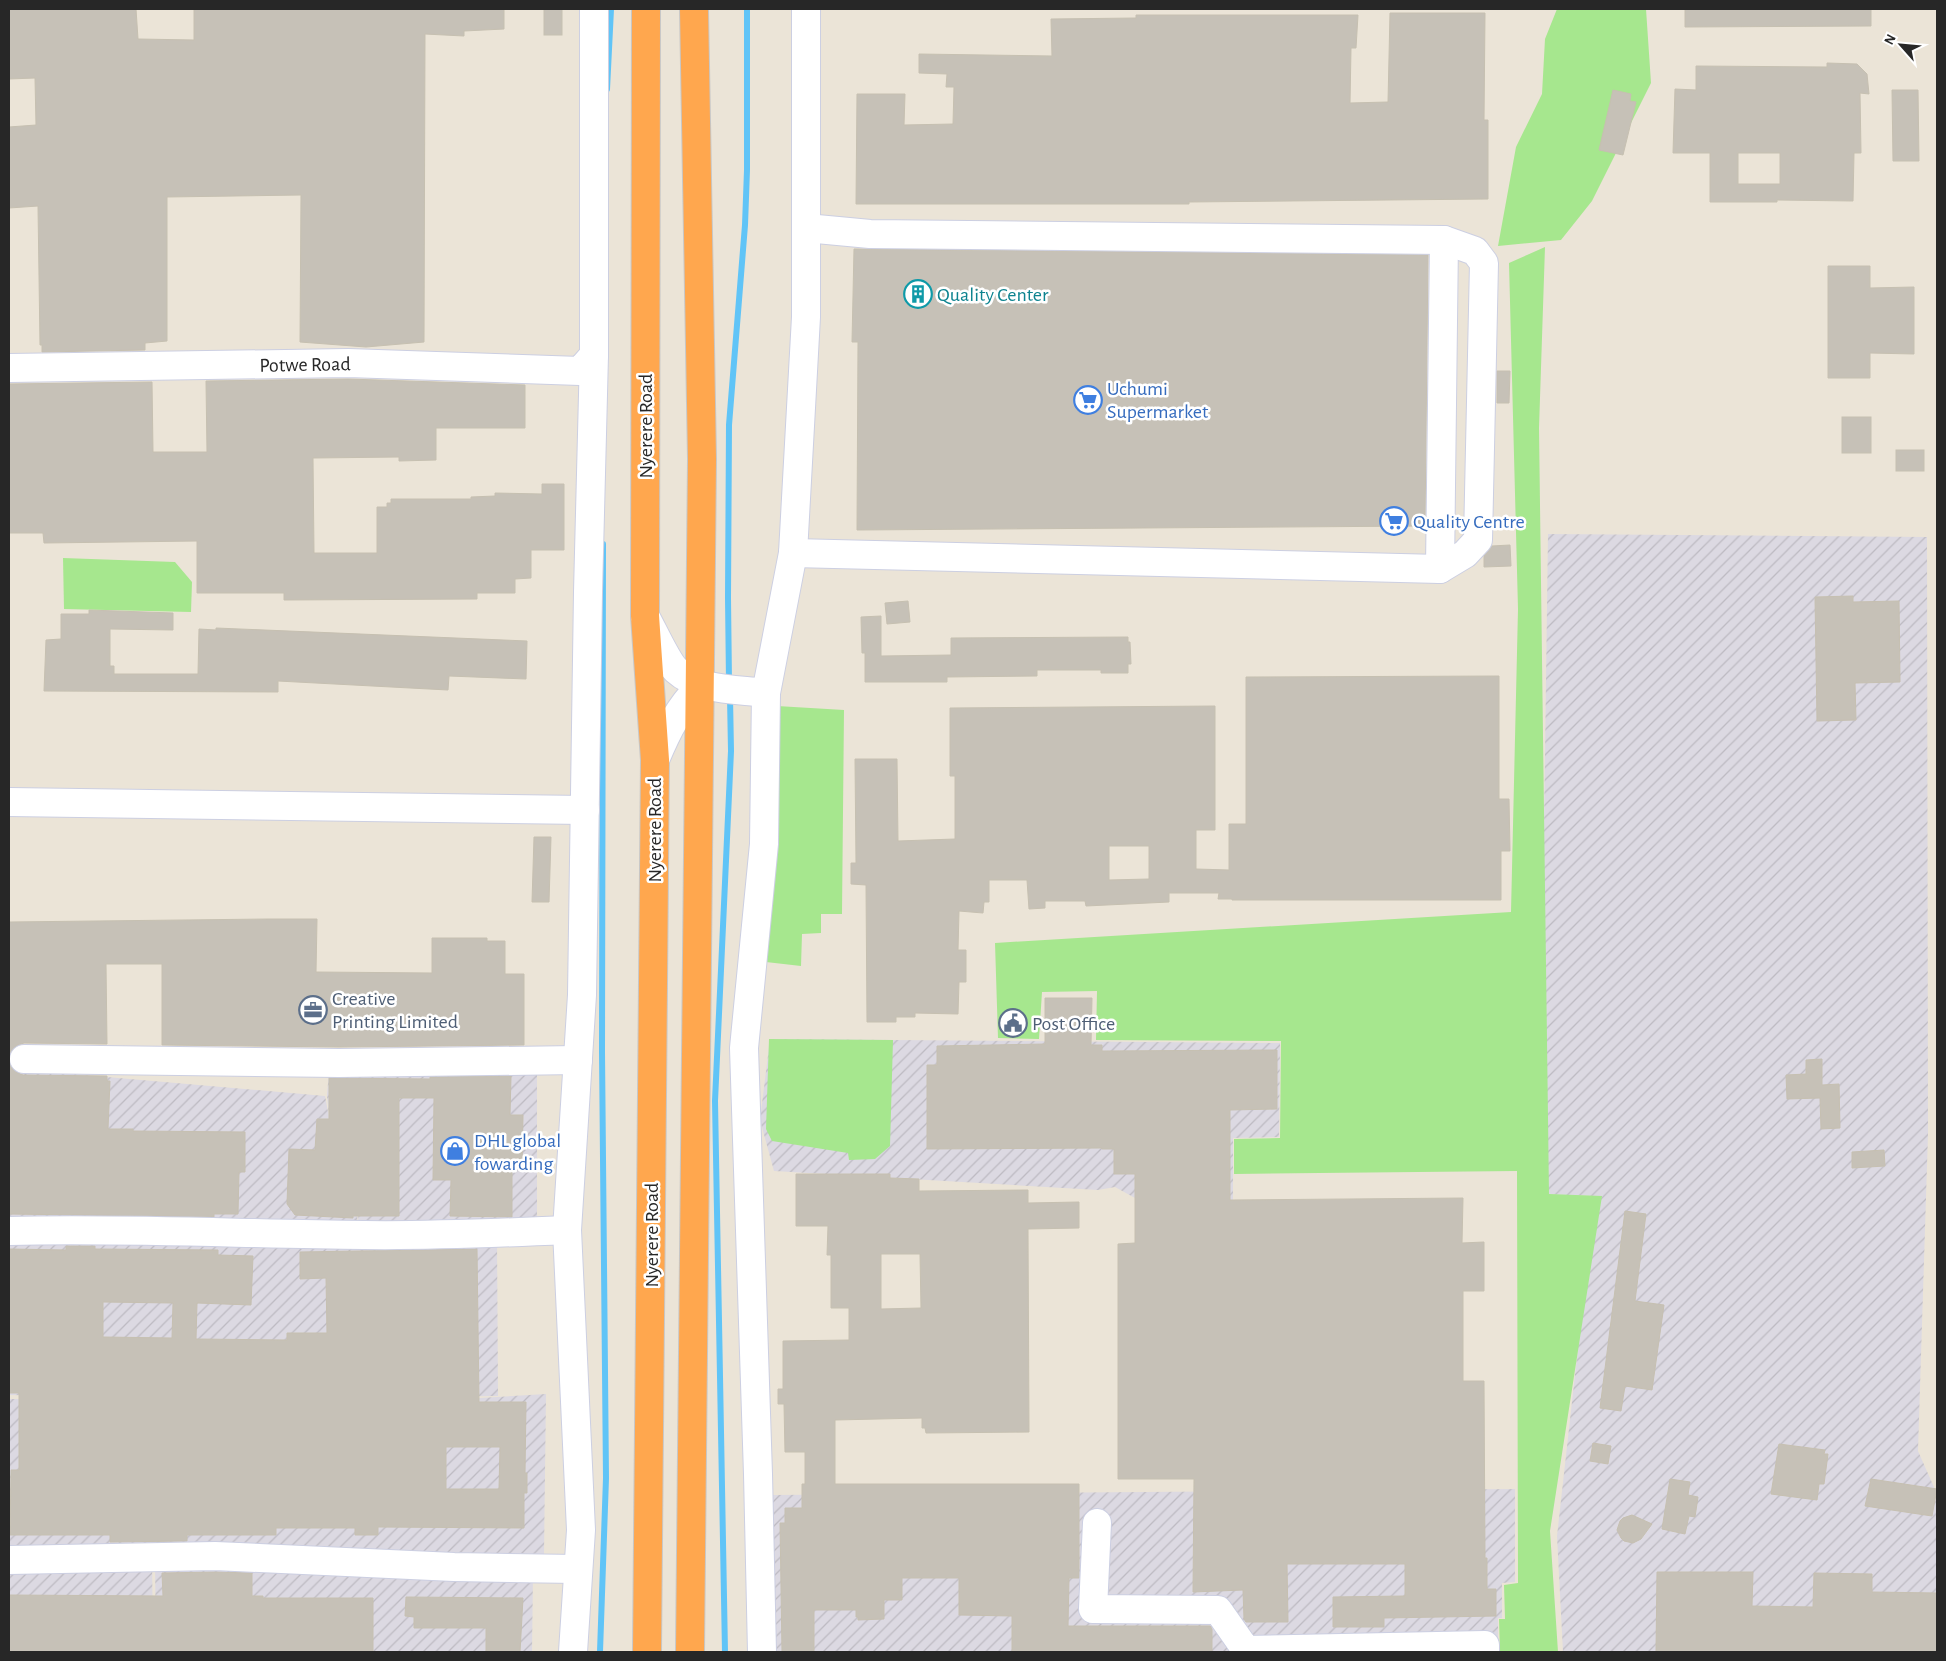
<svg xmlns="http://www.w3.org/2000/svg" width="1946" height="1661" viewBox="0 0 1946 1661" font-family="'Alegreya Sans',sans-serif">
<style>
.industrial{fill:url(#industrial-furrows)}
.grass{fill:#a6e78e}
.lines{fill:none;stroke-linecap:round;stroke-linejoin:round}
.stream{stroke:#60c4f7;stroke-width:6}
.building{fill:#c6c1b7;stroke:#c6c0b1;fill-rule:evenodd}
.minor-casing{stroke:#cccfe2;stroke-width:30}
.highway-casing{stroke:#c7c7c7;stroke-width:30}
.minor{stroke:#fff;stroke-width:28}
.highway{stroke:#ffa74e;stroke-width:28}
.labels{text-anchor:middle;stroke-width:5;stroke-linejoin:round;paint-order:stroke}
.culture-label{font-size:20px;fill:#0d838f;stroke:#fff;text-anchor:start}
.street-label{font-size:20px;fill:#272727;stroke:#fff}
.shop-label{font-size:20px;fill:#366cbe;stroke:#fff;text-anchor:start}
.service-label{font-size:20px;fill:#4e5e75;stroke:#fff;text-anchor:start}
</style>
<defs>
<pattern id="industrial-furrows" width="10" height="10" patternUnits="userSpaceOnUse" patternTransform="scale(1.25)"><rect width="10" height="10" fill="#dcd9e2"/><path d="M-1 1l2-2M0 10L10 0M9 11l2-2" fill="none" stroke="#bdbac2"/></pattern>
</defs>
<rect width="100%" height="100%" fill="#ebe4d7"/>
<g class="industrial">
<polygon points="1548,534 1927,537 1928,1134 1918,1451 1937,1494 1937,1652 1563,1652 1557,1536 1595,1196 1539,1194"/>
<polygon points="770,1039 1280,1043 1279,1137 1233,1138 1233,1200 1135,1198 1115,1187 1098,1190 774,1171 760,1120"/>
<polygon points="537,1068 537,1230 358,1227 360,1126 357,1231 9,1226 9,1073 15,1069 325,1096 329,1117 327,1095 329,1072"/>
<polygon points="9,1234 497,1238 498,1396 230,1399 9,1395"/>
<polygon points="546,1394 544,1554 263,1549 152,1551 153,1652 9,1652 9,1399 176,1401 463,1399"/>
<polygon points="1515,1489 1515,1582 1502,1583 1502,1618 1498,1618 1498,1652 774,1652 773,1495"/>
<polygon points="155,1561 533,1573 532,1652 156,1652"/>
</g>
<g class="grass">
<polygon points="1557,9 1646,9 1651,83 1592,201 1561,240 1498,246 1516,147 1542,94 1545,39"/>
<polygon points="1545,247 1539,428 1549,1194 1602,1196 1550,1531 1558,1652 1500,1652 1499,1619 1505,1619 1504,1585 1518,1583 1517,1171 1234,1174 1234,1139 1280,1138 1281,1041 1096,1040 1097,991 1042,992 1039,1039 998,1038 995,943 1511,912 1518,609 1509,263"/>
<polygon points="63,558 175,562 192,582 191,612 64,609"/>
<polygon points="777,706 844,710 842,914 821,914 821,933 802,934 801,966 766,962"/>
<polygon points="769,1039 893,1040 890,1146 875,1159 849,1160 848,1153 772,1141 766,1129"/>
</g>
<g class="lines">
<g class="stream">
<polyline points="607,89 611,9"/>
<polyline points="729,682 728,598 729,425 745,225 747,170 747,9"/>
<polyline points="600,1652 606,1478 602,1052 603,544"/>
<polyline points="725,1652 715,1101 731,751 730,697"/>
</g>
</g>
<g class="building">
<polygon points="9,9 136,9 138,39 194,40 194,9 504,9 504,29 464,31 464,36 425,34 424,342 366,347 300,342 301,195 167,197 167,341 145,343 145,350 42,352 42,345 40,345 38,206 9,208 9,127 36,125 35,78 9,79"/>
<rect x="544" y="9" width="18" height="26"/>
<polygon points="1685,9 1871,9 1871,26 1685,27"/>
<polygon points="1390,13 1485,13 1484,120 1488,120 1488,199 1189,202 1189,204 856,204 857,94 905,94 904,125 953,124 954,87 946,87 947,74 919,73 919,54 1052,56 1051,19 1136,18 1136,15 1358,15 1356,48 1351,48 1350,103 1388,102"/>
<path d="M1827,63L1857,64L1867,74L1869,94L1860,93L1861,153H1854L1853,201L1777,200V202H1710V153H1673L1675,89L1696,90V66L1827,67ZM1738,153H1780V184H1738Z"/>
<polygon points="1613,90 1631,94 1630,101 1636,102 1623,155 1599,150"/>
<polygon points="1892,90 1918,90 1919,161 1893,161"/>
<polygon points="854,249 1428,255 1425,526 857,530 858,342 852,342"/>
<polygon points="1828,266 1870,266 1870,288 1914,287 1914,354 1870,353 1870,378 1828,378"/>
<polygon points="1497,371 1510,371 1509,403 1497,403"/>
<polygon points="348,379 525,385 525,428 436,428 436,460 399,461 399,457 313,458 314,553 377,553 377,507 387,507 387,503 391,503 391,499 471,499 471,497 495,496 495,493 542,494 542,484 564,484 564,550 531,550 531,578 515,579 515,593 477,593 477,599 284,600 284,593 197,593 197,541 44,543 43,533 9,533 9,384 152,382 153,452 207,452 206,381"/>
<rect x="1842" y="417" width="29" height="36"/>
<rect x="1896" y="450" width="28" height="21"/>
<polygon points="1510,545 1511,566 1484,567 1484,556 1492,546"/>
<polygon points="1853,596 1853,602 1899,601 1900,682 1855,683 1856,720 1817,721 1815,597"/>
<polygon points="908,601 910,622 887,624 885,603"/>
<polygon points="89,610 173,613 173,630 110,629 110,666 114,666 114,674 198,674 199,629 216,630 216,628 527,641 526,679 449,676 448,690 278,681 278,692 44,691 46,640 61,639 61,614 89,614"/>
<polygon points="881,616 881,656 951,655 951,638 1128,637 1128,642 1130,642 1131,664 1128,664 1128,673 1101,673 1101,670 1037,670 1037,676 947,677 947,682 865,682 865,653 862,653 861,617"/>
<path d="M1499,676V799H1509L1510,851H1501V900H1232V899H1218L1219,893H1169V902L1086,906L1085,901H1045V908L1029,909L1027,880H989V902H984L983,913L959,911L958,950H966V982H959L958,1014L915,1013V1017H896V1022H867L866,885L851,884V863H856L855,759H897L898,841L955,839V776H950V708L1215,706V830H1196V869L1229,870V824H1246V677ZM1109,846H1149V879L1109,880Z"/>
<polygon points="534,837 551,837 549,902 532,902"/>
<polygon points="268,919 317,919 316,972 432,973 432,938 487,938 487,941 505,941 505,974 524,974 524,1045 339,1047 162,1045 162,964 106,964 107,1044 24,1043 16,1046 11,1051 9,1057 9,922"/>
<polygon points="1045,998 1092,998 1091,1045 1102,1045 1102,1051 1277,1050 1277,1109 1230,1110 1230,1200 1463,1198 1462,1243 1484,1242 1484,1291 1463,1291 1463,1381 1484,1381 1485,1558 1487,1558 1487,1589 1496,1589 1496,1616 1384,1618 1384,1627 1333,1627 1333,1597 1405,1596 1405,1564 1287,1564 1288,1622 1246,1622 1244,1619 1243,1590 1193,1592 1194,1479 1118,1479 1118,1244 1135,1243 1135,1174 1114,1174 1114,1149 1102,1149 1102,1148 927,1149 927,1065 937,1065 937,1046 1045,1044"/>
<polygon points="1822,1059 1822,1085 1839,1084 1840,1128 1821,1129 1820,1098 1787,1099 1786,1075 1806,1074 1806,1060"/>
<polygon points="9,1061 11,1067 16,1072 23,1075 107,1076 107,1081 110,1081 108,1129 133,1129 133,1131 245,1132 245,1172 239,1172 238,1214 214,1214 214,1217 9,1214"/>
<polygon points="511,1076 510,1115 523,1115 522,1168 512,1168 512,1217 450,1216 451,1180 433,1180 434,1098 399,1098 399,1216 353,1216 353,1218 295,1215 287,1204 289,1149 315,1150 317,1119 329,1119 329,1078 430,1079 430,1077"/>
<polygon points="1884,1150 1885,1166 1852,1168 1852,1152"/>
<path d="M796,1174H890V1178L919,1179V1191L1028,1190V1203L1079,1202V1228L1028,1229L1029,1432L926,1433L925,1428H922V1418L835,1420V1484H1079V1578H1069L1068,1626H1210L1212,1629V1652H1012V1616L959,1615V1578H902V1600H884V1619L858,1620V1617H856V1610H814V1652H782L780,1523H785V1508H802V1484H805V1452H785L784,1404H778V1389H783V1341L849,1340V1308H831V1255H827L828,1226H796ZM881,1254H920L921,1308L881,1309Z"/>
<polygon points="1625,1211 1646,1214 1635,1301 1664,1305 1652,1390 1625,1386 1621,1411 1600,1408"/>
<path d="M66,1246H95V1249L218,1250V1255L253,1256L251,1305L197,1303L196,1339L287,1340V1333H327L326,1278L300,1279V1252L477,1249L479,1402H526L525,1473H527V1493H524V1528L378,1527V1535H355V1528H276V1535H187V1541L110,1542V1535H10L11,1470H19V1393H9V1249L66,1250ZM103,1302L173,1303L172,1338L103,1337ZM446,1447H500L499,1489H446Z"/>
<polygon points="1593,1443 1611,1446 1608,1464 1590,1461"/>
<polygon points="1779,1444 1825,1450 1824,1454 1828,1454 1824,1484 1819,1484 1817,1500 1771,1494"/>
<polygon points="1670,1479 1690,1482 1688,1495 1698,1497 1695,1517 1689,1516 1685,1534 1662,1529"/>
<polygon points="1871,1479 1937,1489 1932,1516 1865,1506"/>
<polygon points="1632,1515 1652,1524 1641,1539 1633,1543 1624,1541 1621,1538 1617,1530 1620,1521 1623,1518"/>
<polygon points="215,1572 252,1573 252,1596 263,1596 263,1598 373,1598 373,1652 9,1652 9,1595 163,1596 162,1573"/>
<polygon points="1657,1572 1753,1572 1752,1606 1813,1607 1814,1573 1872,1574 1872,1592 1937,1593 1937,1652 1656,1652"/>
<polygon points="406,1597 523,1598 520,1652 486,1652 486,1628 414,1628 414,1617 405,1616"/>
</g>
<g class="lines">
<defs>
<g id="minor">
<polyline points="9,368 348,363 580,371 594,355"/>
<polyline points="793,553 1440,569 1465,554 1478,540 1484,263 1475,251 1444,240 870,234 806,228"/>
<polyline points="1440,569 1444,240"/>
<path d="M645,616C652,628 667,662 676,670C699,691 737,689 766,693"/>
<path d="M655,760C668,729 678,709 701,685"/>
<polyline points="9,802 585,810"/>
<polyline points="24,1059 339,1063 578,1060"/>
<path d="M9,1231C127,1228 245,1234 364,1235C432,1236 500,1233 567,1230"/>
<polyline points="1097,1523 1093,1609 1218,1610 1246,1650 1485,1645 1485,1652"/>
<polyline points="9,1560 215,1556 454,1567 577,1569"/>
<polyline points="573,1652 581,1530 567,1230 582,995 588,592 594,355 594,9"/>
<polyline points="762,1652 758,1474 744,1048 764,844 766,693 793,553 806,317 806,9"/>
</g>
<g id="highway">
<polyline points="646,9 645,616 655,760 647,1652"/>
<polyline points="690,1652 702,459 694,9"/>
</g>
</defs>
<use href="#minor" class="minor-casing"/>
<use href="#highway" class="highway-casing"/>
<use href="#minor" class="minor"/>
<use href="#highway" class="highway"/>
</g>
<defs>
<symbol id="building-ring" viewBox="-11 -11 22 22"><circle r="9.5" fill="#fff" stroke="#0f9aa8" stroke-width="1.5"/><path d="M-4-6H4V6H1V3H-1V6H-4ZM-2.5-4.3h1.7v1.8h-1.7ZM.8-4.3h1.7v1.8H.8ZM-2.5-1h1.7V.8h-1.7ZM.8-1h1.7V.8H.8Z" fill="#0f9aa8"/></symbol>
<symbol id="supermarket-ring" viewBox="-11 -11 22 22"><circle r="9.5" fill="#fff" stroke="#3f7fe0" stroke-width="1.5"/><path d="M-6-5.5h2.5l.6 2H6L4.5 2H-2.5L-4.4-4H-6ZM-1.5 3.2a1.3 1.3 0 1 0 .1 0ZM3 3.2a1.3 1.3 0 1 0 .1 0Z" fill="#3f7fe0"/></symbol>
<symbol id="office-ring" viewBox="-11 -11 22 22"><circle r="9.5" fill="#fff" stroke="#5c6f8a" stroke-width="1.5"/><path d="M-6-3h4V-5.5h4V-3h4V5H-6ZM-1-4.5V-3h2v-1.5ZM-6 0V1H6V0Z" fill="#5c6f8a"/></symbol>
<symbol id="civic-ring" viewBox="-11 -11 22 22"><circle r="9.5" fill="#fff" stroke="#5c6f8a" stroke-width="1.5"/><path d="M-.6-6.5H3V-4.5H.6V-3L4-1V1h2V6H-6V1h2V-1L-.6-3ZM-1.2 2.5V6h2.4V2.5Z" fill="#5c6f8a"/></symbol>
<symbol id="shop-ring" viewBox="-11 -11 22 22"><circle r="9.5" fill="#fff" stroke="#3f7fe0" stroke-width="1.5"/><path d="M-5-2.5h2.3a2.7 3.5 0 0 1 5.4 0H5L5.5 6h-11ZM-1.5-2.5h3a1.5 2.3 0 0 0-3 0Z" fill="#3f7fe0"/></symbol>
</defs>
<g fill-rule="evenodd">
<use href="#building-ring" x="902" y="278" width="32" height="32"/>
<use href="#supermarket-ring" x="1072" y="384" width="32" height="32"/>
<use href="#supermarket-ring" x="1378" y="505" width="32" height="32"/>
<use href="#office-ring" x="297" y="994" width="32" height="32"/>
<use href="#civic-ring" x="997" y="1007" width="32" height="32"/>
<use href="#shop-ring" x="439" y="1135" width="32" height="32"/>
</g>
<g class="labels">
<g class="culture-label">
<text x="937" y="301">Quality Center</text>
</g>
<g class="street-label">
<text transform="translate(305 364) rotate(-1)" y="7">Potwe Road</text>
<text transform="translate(645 426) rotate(-90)" y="7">Nyerere Road</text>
<text transform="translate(654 830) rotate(-90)" y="7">Nyerere Road</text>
<text transform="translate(651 1235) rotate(-90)" y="7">Nyerere Road</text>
</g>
<g class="shop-label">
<text x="1107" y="395">Uchumi<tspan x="1107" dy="23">Supermarket</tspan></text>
<text x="1413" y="528">Quality Centre</text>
<text x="474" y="1147">DHL global<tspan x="474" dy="23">fowarding</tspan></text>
</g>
<g class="service-label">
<text x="332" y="1005">Creative<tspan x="332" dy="23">Printing Limited</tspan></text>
<text x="1032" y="1030">Post Office</text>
</g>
</g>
<rect width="1946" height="1661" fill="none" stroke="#272727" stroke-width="20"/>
<g transform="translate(1901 45) rotate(297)" stroke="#ffffff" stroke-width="4" paint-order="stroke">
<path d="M0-4L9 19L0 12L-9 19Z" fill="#272727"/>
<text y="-8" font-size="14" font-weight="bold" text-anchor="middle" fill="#272727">N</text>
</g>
</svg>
